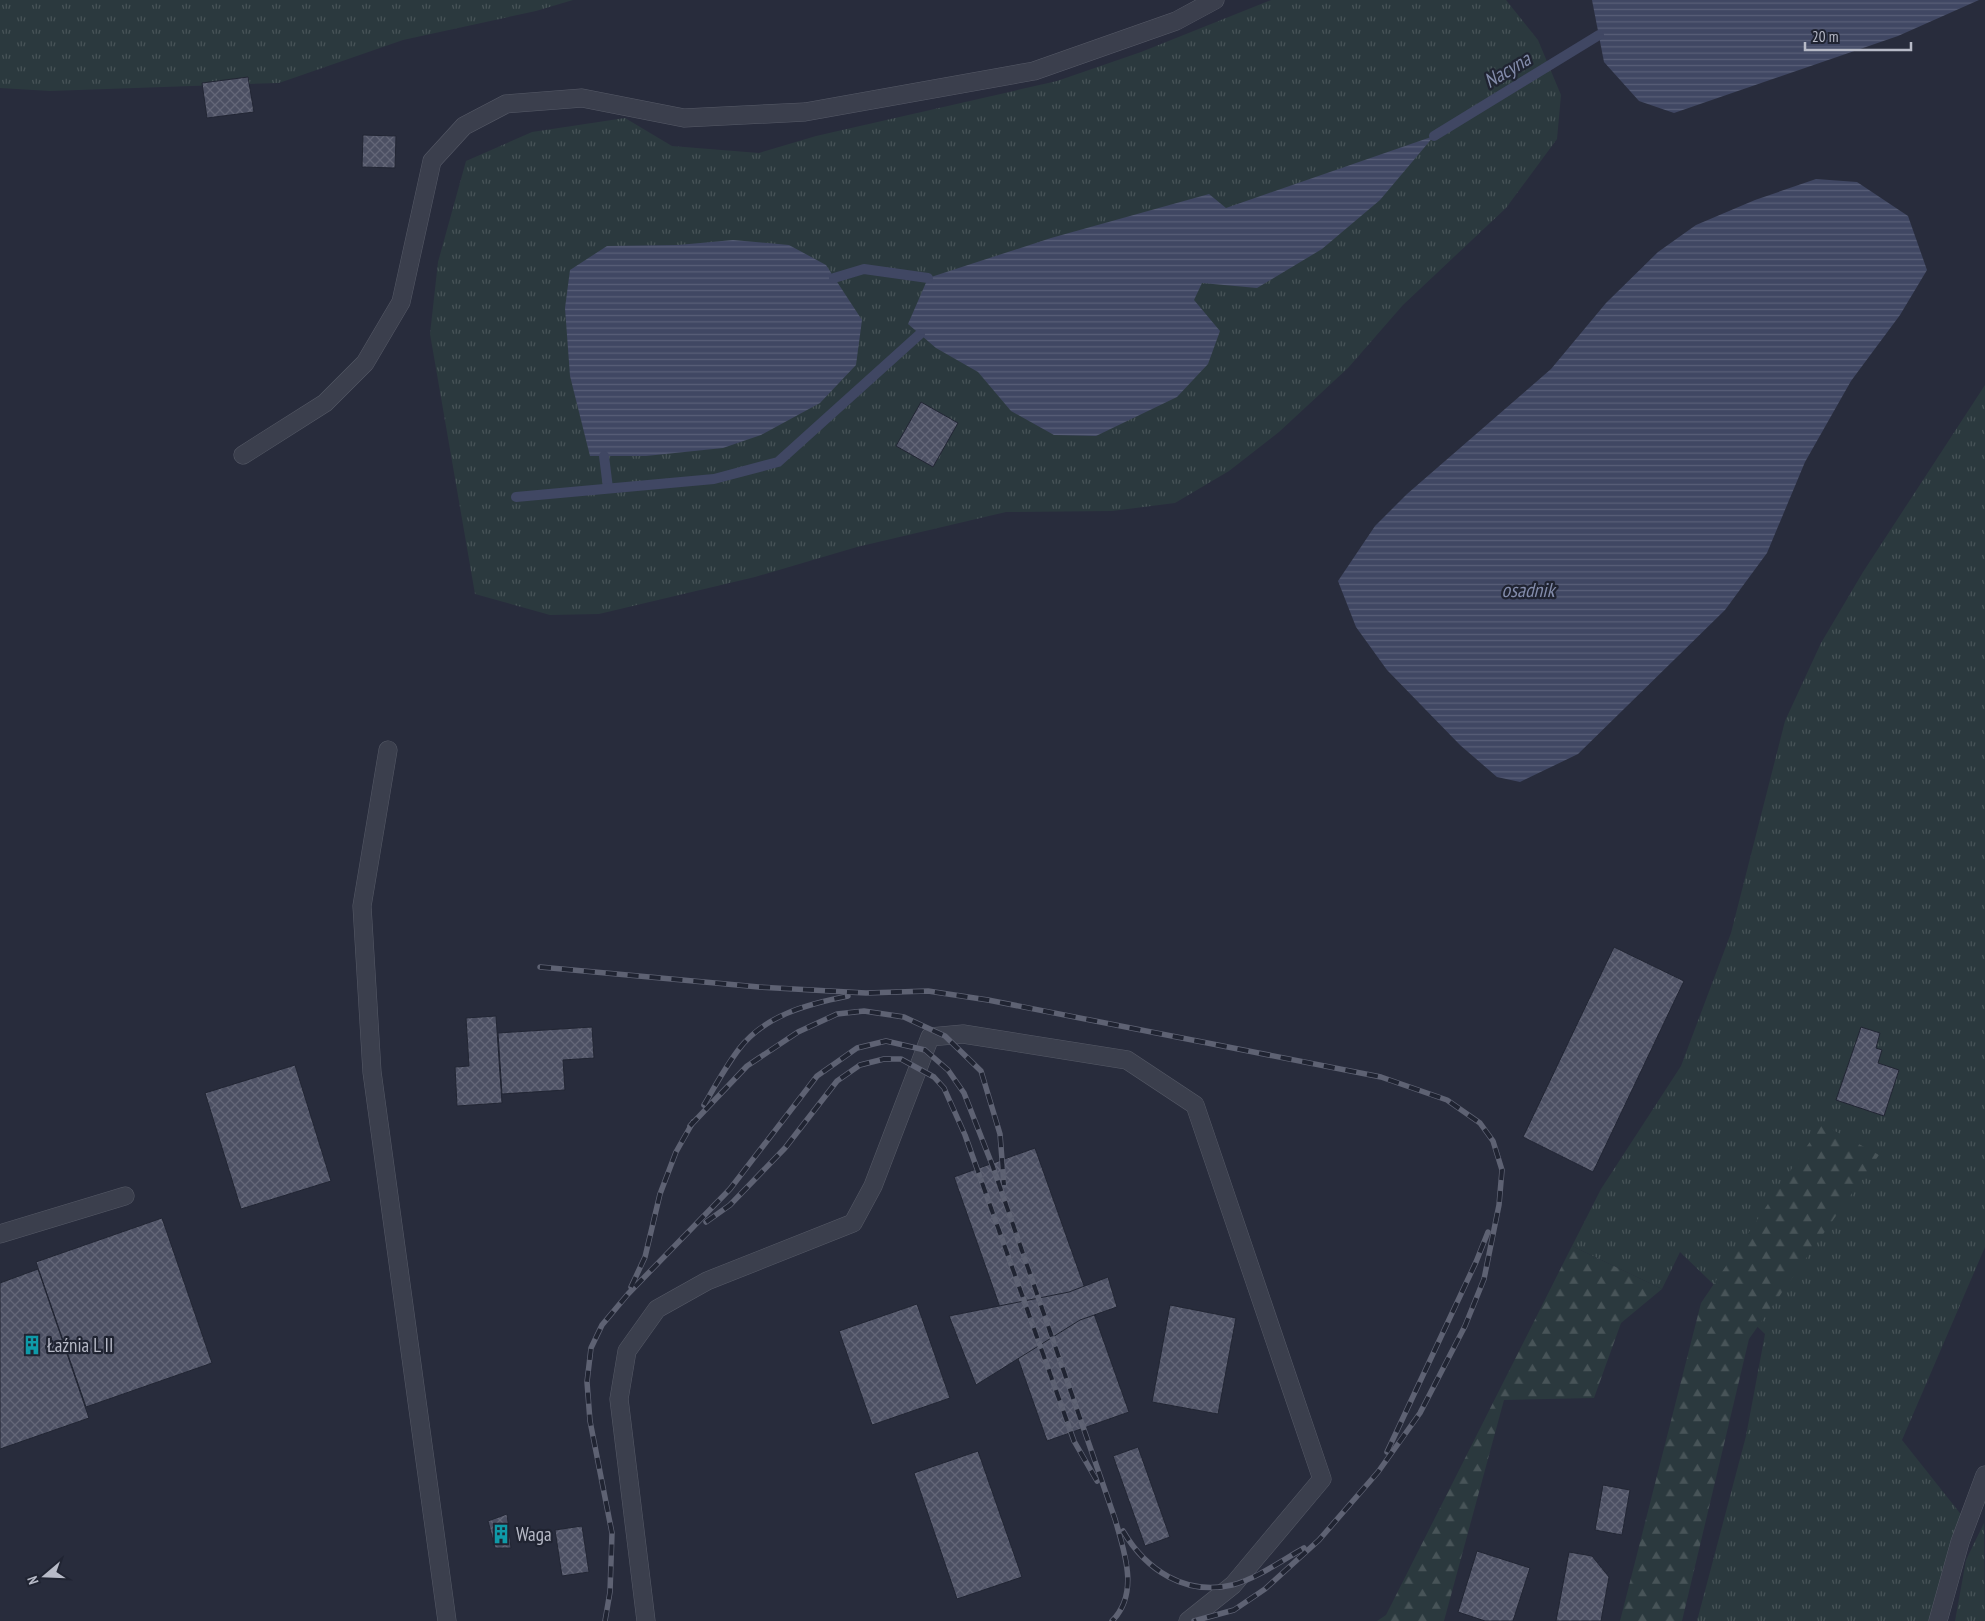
<svg xmlns="http://www.w3.org/2000/svg" width="1985" height="1621" viewBox="0 0 1985 1621" font-family="'PT Sans Narrow',sans-serif">
<style>
.grass{fill:url(#grass-tufts)}
.forest{fill:url(#forest-firs)}
.water{fill:url(#water-rules)}
.lines{fill:none;stroke-linecap:round;stroke-linejoin:round}
.stream{stroke:#404763;stroke-width:10}
.building{fill:url(#building-cross-hatch);stroke:#222634}
.lane-casing{stroke:#565a67;stroke-width:19}
.lane{stroke:#3b3f4d;stroke-width:18}
.rail-casing{stroke:#5e6273;stroke-width:5.5}
.rail{stroke:#202432;stroke-width:4;stroke-dasharray:11;stroke-linecap:butt}
.labels{text-anchor:middle;stroke-width:4.5;stroke-linejoin:round;paint-order:stroke}
.poi-label{font-size:19px;fill:#b7bac7;stroke:#202432;text-anchor:start}
.water-label{font-size:20px;font-style:italic;fill:#838cab;stroke:#202432}
</style>
<defs>
<pattern id="grass-tufts" width="24" height="20" patternUnits="userSpaceOnUse" patternTransform="scale(1.25)"><rect width="24" height="20" fill="#2b393e"/><path d="M3 7l-1-3M5 7V3M7 7l1-3M15 17l-1-3M17 17v-4M19 17l1-3" fill="none" stroke="#485458"/></pattern>
<pattern id="forest-firs" width="22" height="20" patternUnits="userSpaceOnUse" patternTransform="scale(1.25)"><rect width="22" height="20" fill="#2b393e"/><path d="M5 1l3.5 6h-7zM16 11l3.5 6h-7z" fill="#485458"/></pattern>
<pattern id="water-rules" width="6" height="5" patternUnits="userSpaceOnUse" patternTransform="scale(1.25)"><rect width="6" height="5" fill="#404763"/><path d="M0 2.5h6" fill="none" stroke="#595f78"/></pattern>
<pattern id="building-cross-hatch" width="8" height="8" patternUnits="userSpaceOnUse" patternTransform="scale(1.25)"><rect width="8" height="8" fill="#4c5063"/><path d="M0 0l8 8M0 8l8-8" fill="none" stroke="#646778"/></pattern>
</defs>
<rect width="100%" height="100%" fill="#282c3c"/>
<g class="grass">
<polygon points="0,0 573,0 536,11 403,40 279,83 50,91 0,88"/>
<polygon points="1271,0 1506,0 1538,40 1561,95 1557,139 1506,208 1403,305 1348,368 1279,432 1229,471 1175,503 1112,511 1006,512 857,547 755,577 599,614 550,615 475,594 430,334 438,262 466,161 532,132 625,118 672,146 759,153 816,136 1057,81 1141,52"/>
<polygon points="1985,385 1985,1247 1902,1440 1967,1522 1939,1621 1697,1621 1746,1436 1765,1334 1680,1252 1662,1289 1572,1246 1601,1189 1681,1066 1731,933 1785,721 1821,643 1863,572"/>
<polygon points="1984,1523 1985,1621 1955,1621 1966,1560"/>
</g>
<g class="forest">
<polygon points="1822,1124 1879,1155 1749,1339 1682,1621 1620,1621 1701,1303"/>
<polygon points="1572,1246 1662,1289 1621,1323 1594,1398 1504,1400 1444,1621 1377,1621 1386,1615"/>
</g>
<g class="water">
<polygon points="1592,0 1979,0 1898,36 1674,113 1639,101 1604,62"/>
<polygon points="1434,136 1380,200 1322,249 1257,288 1202,283 1194,300 1220,331 1208,364 1177,397 1096,436 1054,435 1011,411 978,372 936,348 908,324 928,278 1051,238 1209,194 1226,208"/>
<polygon points="1816,179 1857,182 1908,216 1927,270 1900,315 1851,381 1805,462 1767,553 1725,610 1578,754 1520,782 1497,777 1460,745 1387,670 1356,627 1338,581 1375,526 1407,494 1551,369 1606,303 1658,252 1696,225 1755,200"/>
<polygon points="733,240 789,245 826,265 862,320 856,365 820,403 761,435 723,448 646,456 590,456 570,376 565,308 570,270 607,246 678,245"/>
</g>
<g class="lines">
<g class="stream">
<polyline points="1434,136 1599,35"/>
<polyline points="834,278 864,269 928,278"/>
<polyline points="604,456 608,488"/>
<polyline points="516,497 714,479 778,462 920,334"/>
</g>
</g>
<g class="building">
<polygon points="248,77 254,112 207,118 202,83"/>
<polygon points="363,135 396,136 395,168 362,167"/>
<polygon points="921,402 958,423 933,467 896,446"/>
<polygon points="1614,947 1684,981 1593,1172 1523,1137"/>
<polygon points="496,1016 502,1103 457,1106 455,1067 469,1066 466,1018"/>
<polygon points="592,1027 594,1058 563,1060 565,1090 502,1094 498,1033"/>
<polygon points="1861,1027 1880,1033 1876,1048 1882,1050 1878,1063 1899,1070 1884,1116 1836,1100"/>
<polygon points="295,1065 331,1181 241,1209 205,1093"/>
<polygon points="1035,1148 1129,1412 1047,1441 954,1177"/>
<polygon points="162,1218 212,1363 86,1407 36,1262"/>
<polygon points="38,1269 89,1418 0,1449 0,1283"/>
<polygon points="1108,1277 1117,1307 1080,1320 976,1385 949,1316 1069,1292"/>
<polygon points="917,1304 950,1398 872,1425 839,1331"/>
<polygon points="1170,1305 1236,1318 1218,1414 1152,1402"/>
<polygon points="1138,1447 1170,1537 1145,1546 1113,1456"/>
<polygon points="978,1451 1022,1577 957,1599 914,1473"/>
<polygon points="1603,1485 1630,1490 1622,1535 1595,1530"/>
<polygon points="507,1514 511,1548 495,1548 488,1521"/>
<polygon points="582,1526 589,1572 562,1576 555,1530"/>
<polygon points="1477,1551 1530,1568 1513,1621 1485,1621 1458,1612"/>
<polygon points="1569,1552 1592,1556 1609,1577 1601,1621 1556,1621"/>
</g>
<g class="lines">
<defs>
<g id="lane">
<polyline points="243,455 325,403 365,363 401,302 432,161 464,126 506,104 582,98 684,118 805,112 1034,71 1176,21 1215,0"/>
<polyline points="388,750 362,906 372,1072 447,1621"/>
<polyline points="0,1234 125,1196"/>
<polyline points="646,1621 619,1399 627,1351 657,1309 707,1281 853,1223 873,1186 930,1037 963,1034 1127,1060 1195,1105 1322,1479 1233,1585 1188,1621"/>
<polyline points="1938,1621 1960,1542 1985,1475"/>
</g>
</defs>
<use href="#lane" class="lane-casing"/>
<use href="#lane" class="lane"/>
<defs>
<g id="rail">
<polyline points="540,967 759,987 866,993 928,991 988,1000 1381,1077 1447,1100 1480,1123 1493,1141 1502,1170 1499,1205 1484,1279 1465,1326 1420,1413 1378,1472 1319,1540 1265,1589 1234,1610 1194,1621"/>
<path d="M704,1105C715,1086 726,1066 739,1049C765,1015 808,1004 848,996"/>
<polyline points="690,1126 747,1066 798,1032 837,1014 864,1011 904,1017 945,1036 981,1071 1000,1134 1004,1185"/>
<polyline points="706,1222 730,1205 785,1148 837,1081 860,1065 884,1059 901,1059 934,1077 944,1088 965,1135 1074,1441 1097,1481"/>
<polyline points="631,1287 645,1257 660,1194 676,1152 693,1122"/>
<polyline points="1387,1452 1476,1262 1488,1232"/>
<path d="M1123,1531C1146,1570 1185,1596 1232,1585C1256,1579 1281,1561 1304,1548"/>
<path d="M605,1621L610,1592L612,1533L590,1421L587,1382L591,1348L602,1325L628,1294L730,1189L817,1076L857,1048L886,1041L925,1050L948,1070L964,1093L993,1167L1115,1519C1124,1551 1140,1593 1112,1621"/>
</g>
</defs>
<use href="#rail" class="rail-casing"/>
<use href="#rail" class="rail"/>
</g>
<defs>
<symbol id="building-bare" viewBox="-9 -9 18 18"><path d="M-4-6H4V6H1V3H-1V6H-4ZM-2.5-4.3h1.7v1.8h-1.7ZM.8-4.3h1.7v1.8H.8ZM-2.5-1h1.7V.8h-1.7ZM.8-1h1.7V.8H.8Z" fill="#0f9aa8" stroke="#202432" stroke-width="2.5" paint-order="stroke"/></symbol>
</defs>
<g fill-rule="evenodd">
<use href="#building-bare" x="18" y="1331" width="28" height="28"/>
<use href="#building-bare" x="487" y="1520" width="28" height="28"/>
</g>
<g class="labels">
<g class="poi-label">
<text x="47" y="1352">Łaźnia L II</text>
<text x="516" y="1541">Waga</text>
</g>
<g class="water-label">
<text transform="translate(1507 70) rotate(-31)" y="7">Nacyna</text>
<text x="1528" y="597">osadnik</text>
</g>
</g>
<g transform="translate(45 1576) rotate(251)" stroke="#202432" stroke-width="4" paint-order="stroke">
<path d="M0-4L9 19L0 12L-9 19Z" fill="#b7bac7"/>
<text y="-8" font-size="14" font-weight="bold" text-anchor="middle" fill="#b7bac7">N</text>
</g>
<path d="M1805 42v8h106v-8" fill="none" stroke="#b7bac7" stroke-width="2.5"/>
<text x="1812" y="42" font-size="15" fill="#b7bac7" stroke="#202432" stroke-width="4" paint-order="stroke">20 m</text>
</svg>
